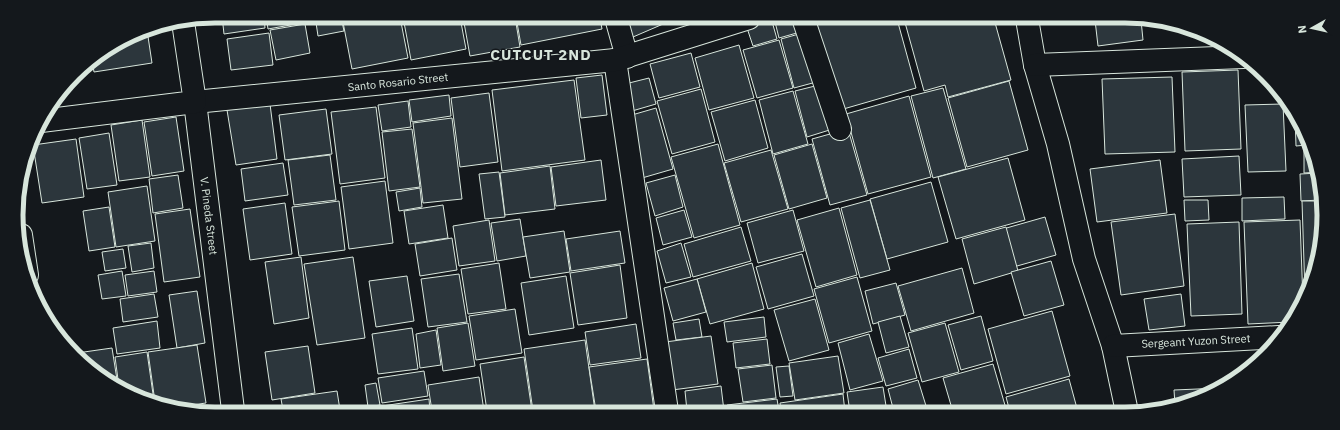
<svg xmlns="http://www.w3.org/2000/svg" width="1340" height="430" viewBox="0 0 1340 430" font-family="'IBM Plex Sans',sans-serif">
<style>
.building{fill:#2c363c;stroke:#d8e6dc}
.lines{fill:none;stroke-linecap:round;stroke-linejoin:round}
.street-casing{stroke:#d8e6dc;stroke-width:24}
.secondary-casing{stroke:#d8e6dc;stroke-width:24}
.primary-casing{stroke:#d8e6dc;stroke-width:24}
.street{stroke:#14181c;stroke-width:22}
.secondary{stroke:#14181c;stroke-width:22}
.primary{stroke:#14181c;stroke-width:22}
.labels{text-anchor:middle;stroke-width:3;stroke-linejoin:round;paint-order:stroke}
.street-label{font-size:11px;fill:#d8e6dc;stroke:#14181c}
.district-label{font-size:15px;font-weight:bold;letter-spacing:1px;fill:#d8e6dc;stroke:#14181c}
.rim{fill:none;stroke:#d8e6dc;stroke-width:5}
</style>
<rect width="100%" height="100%" fill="#14181c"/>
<g class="building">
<polygon points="222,16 264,16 265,28 224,34"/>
<polygon points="266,16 312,16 313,21 268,29"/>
<polygon points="315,16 341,17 344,31 318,36"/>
<polygon points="342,17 400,17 408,58 352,69"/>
<polygon points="403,17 460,17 466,49 411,60"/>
<polygon points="463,17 515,17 520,47 470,56"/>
<polygon points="516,17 600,18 602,29 521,45"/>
<polygon points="625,18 677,18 633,37"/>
<polygon points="690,18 707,18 692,24"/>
<polygon points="768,18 771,18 777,39 753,46 746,25"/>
<polygon points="774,18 801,18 804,31 779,38"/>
<polygon points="815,18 897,19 916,88 840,110"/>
<polygon points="904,19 994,19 1011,80 948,97 945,85 924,91"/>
<polygon points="1095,20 1141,20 1143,40 1098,46"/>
<polygon points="305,24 310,53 276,60 270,30"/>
<polygon points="147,30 152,63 94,72 92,60 139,31"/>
<polygon points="806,32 820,81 794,88 781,39"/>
<polygon points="269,33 273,65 231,70 227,39"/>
<polygon points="779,40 793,88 757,98 743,50"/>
<polygon points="739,45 754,98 709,110 695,58"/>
<polygon points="691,53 700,87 659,98 650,64"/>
<polygon points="90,62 91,69 80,70 84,66"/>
<polygon points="1238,70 1241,149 1185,151 1182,72"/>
<polygon points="602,75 607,115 581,118 576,78"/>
<polygon points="1172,77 1175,152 1105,154 1102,79"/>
<polygon points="649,78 656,104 632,111 625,84"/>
<polygon points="574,80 585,160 502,171 492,90"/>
<polygon points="1009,81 1028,150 967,167 948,98"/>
<polygon points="823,84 836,128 807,137 795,91"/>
<polygon points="943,88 966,169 933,178 911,96"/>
<polygon points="701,89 715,142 672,154 657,101"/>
<polygon points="793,91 808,144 773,154 759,100"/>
<polygon points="489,93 498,162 460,167 451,98"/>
<polygon points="449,95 451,116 412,122 409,100"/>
<polygon points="909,96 931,177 868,194 846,114"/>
<polygon points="755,100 768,148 725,161 711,112"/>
<polygon points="408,101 411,127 382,131 378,105"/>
<polygon points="270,104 277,159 236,165 227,110"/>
<polygon points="1283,104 1286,171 1248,172 1245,105"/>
<polygon points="376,107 385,178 340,184 331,112"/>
<polygon points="656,108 673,169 642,178 625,117"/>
<polygon points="326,109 332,154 285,160 279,115"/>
<polygon points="1295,116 1307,145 1296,146"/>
<polygon points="176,117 184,171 152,176 144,122"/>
<polygon points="452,118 462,199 423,203 413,123"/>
<polygon points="142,120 150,177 119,181 111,125"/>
<polygon points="412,129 420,187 389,191 382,132"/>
<polygon points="848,129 867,195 830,205 812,139"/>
<polygon points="109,133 117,185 87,189 79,138"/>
<polygon points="76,139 84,197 42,203 33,145"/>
<polygon points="718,144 740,225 694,238 671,157"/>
<polygon points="812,144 827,198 789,209 774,155"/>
<polygon points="1304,147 1308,147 1319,172 1304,173"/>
<polygon points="771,150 788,209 741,222 724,163"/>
<polygon points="330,155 336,200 294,205 288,160"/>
<polygon points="1239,156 1241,195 1184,197 1182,159"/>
<polygon points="1008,158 1025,220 956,239 938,177"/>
<polygon points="601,160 606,200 556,206 551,167"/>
<polygon points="1160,160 1167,213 1097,222 1090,169"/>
<polygon points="283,163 288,195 245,201 241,169"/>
<polygon points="550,166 555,209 505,215 500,173"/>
<polygon points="499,172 505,217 485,219 479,174"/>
<polygon points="1319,173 1320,176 1320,200 1301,201 1300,174"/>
<polygon points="178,175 183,208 153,213 149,179"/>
<polygon points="675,175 683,207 655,216 646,183"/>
<polygon points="385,181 393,243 349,249 341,187"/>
<polygon points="931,182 948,242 887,259 870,199"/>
<polygon points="147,186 155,241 116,247 108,192"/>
<polygon points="420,188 422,207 399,211 396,192"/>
<polygon points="1284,197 1285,219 1242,221 1242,198"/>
<polygon points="870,200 890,270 860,278 841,208"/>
<polygon points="1184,200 1208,200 1209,220 1185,221"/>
<polygon points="339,201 345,250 299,256 292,207"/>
<polygon points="1302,201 1320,201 1320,254 1305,294"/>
<polygon points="285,203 292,254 250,260 243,209"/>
<polygon points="443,205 448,238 409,244 404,211"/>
<polygon points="109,207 115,247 89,251 83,211"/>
<polygon points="839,208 857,275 816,287 797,220"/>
<polygon points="190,209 200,277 164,282 155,214"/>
<polygon points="684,210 692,237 663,245 656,218"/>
<polygon points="793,210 804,251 758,263 747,223"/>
<polygon points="1175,214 1184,286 1121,295 1111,222"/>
<polygon points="1045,217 1056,255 978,277 968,239"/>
<polygon points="520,219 526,256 497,261 491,223"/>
<polygon points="489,220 495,261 459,266 453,226"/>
<polygon points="1300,220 1303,301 1297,314 1291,322 1248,324 1244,222"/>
<polygon points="1239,222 1242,314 1191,316 1187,224"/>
<polygon points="741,227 751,261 693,277 684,244"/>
<polygon points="1006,227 1018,271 974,284 962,239"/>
<polygon points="564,231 570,272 530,278 523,237"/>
<polygon points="620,231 625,263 571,271 566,239"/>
<polygon points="452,238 457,270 420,276 415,244"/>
<polygon points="151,243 154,268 132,272 128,246"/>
<polygon points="681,243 691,277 666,283 657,251"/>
<polygon points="123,249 126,268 105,271 102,252"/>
<polygon points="802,254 814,296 768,309 756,267"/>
<polygon points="301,257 309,318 274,324 265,262"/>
<polygon points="353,257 365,338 317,345 304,264"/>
<polygon points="1051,261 1064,305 1024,316 1011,272"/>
<polygon points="499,263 506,309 468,314 461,269"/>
<polygon points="752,263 764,309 710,324 697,279"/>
<polygon points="620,265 627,318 578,325 570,273"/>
<polygon points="962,268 974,313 911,331 898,286"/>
<polygon points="122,271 126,296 102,299 98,275"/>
<polygon points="154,271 157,292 128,296 125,275"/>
<polygon points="459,274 467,322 428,327 421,279"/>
<polygon points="407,276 414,321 376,327 369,281"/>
<polygon points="566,276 574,328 529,335 521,283"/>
<polygon points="857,277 872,331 829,343 814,289"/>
<polygon points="697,279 706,312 673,321 664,288"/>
<polygon points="896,283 905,315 873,324 865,291"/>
<polygon points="197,291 205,343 177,348 169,295"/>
<polygon points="154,294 158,317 123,322 120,299"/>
<polygon points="1181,294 1185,326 1149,330 1144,299"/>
<polygon points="815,299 829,350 789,361 774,310"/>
<polygon points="515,309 522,353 476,360 469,316"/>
<polygon points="1052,311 1070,376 1006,394 988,329"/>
<polygon points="900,316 909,347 886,353 878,322"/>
<polygon points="981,316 993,361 961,370 948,325"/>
<polygon points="764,317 766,337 727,342 724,322"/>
<polygon points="699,319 702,337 676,340 673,323"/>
<polygon points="157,321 160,348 117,354 113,328"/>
<polygon points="468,323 475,366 443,371 437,328"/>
<polygon points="945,323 959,372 922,382 908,333"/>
<polygon points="636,324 641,358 590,365 585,332"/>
<polygon points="412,328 418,369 378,374 372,334"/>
<polygon points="436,330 441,365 420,368 416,334"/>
<polygon points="869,334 883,381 850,390 838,343"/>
<polygon points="711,336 718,384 672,390 665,342"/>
<polygon points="767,339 770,364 736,368 733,343"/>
<polygon points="585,340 595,411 533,411 524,349"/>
<polygon points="197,345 206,403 171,408 155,402 148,352"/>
<polygon points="308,346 315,393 272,400 265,352"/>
<polygon points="112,348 118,386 104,380 77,353"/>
<polygon points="909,349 917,378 886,386 878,358"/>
<polygon points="147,352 154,401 119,387 115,357"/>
<polygon points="838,356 844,393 795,400 789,363"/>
<polygon points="524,357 532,411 487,411 480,364"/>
<polygon points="647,359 654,410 645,411 596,411 589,367"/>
<polygon points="993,364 1007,412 953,412 943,378"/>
<polygon points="772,365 776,398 743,402 738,369"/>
<polygon points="789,366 793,396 780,397 776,367"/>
<polygon points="424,371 428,396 382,403 378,378"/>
<polygon points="479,377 484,411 432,411 428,385"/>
<polygon points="1069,379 1078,412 1010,412 1006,397"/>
<polygon points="918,380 927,409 916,412 894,412 888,389"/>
<polygon points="376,383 380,405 368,407 365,385"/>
<polygon points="721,386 724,411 687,411 685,391"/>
<polygon points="883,387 887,412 850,412 847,392"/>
<polygon points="1221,388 1213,394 1175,405 1174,390"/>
<polygon points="337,391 340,410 283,410 281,399"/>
<polygon points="843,394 845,412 781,411 780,403"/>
<polygon points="429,399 430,411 383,411 382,406"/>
<polygon points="777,399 779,411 728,411 727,405"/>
<polygon points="380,406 381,411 365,411 365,408"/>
</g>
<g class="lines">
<defs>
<g id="street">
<polyline points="616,18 627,57"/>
<polyline points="803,18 840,129"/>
<polyline points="1027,19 1035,65 1058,144 1084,259 1113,346 1127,412"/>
<polyline points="615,60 667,411"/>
<polyline points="1035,65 1243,57"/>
<polyline points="195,102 233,410"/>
<polyline points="21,235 27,275"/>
<polyline points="1113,346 1279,337"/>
</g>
<polyline id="secondary" points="195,102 615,60 749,18"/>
<polyline id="primary" points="41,121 195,102 183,22"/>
</defs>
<use href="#street" class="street-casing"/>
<use href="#secondary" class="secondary-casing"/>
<use href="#primary" class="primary-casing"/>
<use href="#street" class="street"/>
<use href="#secondary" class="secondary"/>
<use href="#primary" class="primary"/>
</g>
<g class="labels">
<g class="street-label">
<text transform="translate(398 82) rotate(-6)" y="4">Santo Rosario Street</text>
<text transform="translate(209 216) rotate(83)" y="4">V. Pineda Street</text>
<text transform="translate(1196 341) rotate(-3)" y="4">Sergeant Yuzon Street</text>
</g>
<g class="district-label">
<text x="541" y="60">CUTCUT 2ND</text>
</g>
</g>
<path d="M0 0H1340V430H0ZM215 23H1125A192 192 0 0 1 1317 215V215A192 192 0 0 1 1125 407H215A192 192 0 0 1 23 215V215A192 192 0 0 1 215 23Z" fill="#14181c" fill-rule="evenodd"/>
<path class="rim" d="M215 23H1125A192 192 0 0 1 1317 215V215A192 192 0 0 1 1125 407H215A192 192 0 0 1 23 215V215A192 192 0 0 1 215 23Z"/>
<g transform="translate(1312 28) rotate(262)" stroke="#14181c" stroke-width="3" paint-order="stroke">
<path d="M0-3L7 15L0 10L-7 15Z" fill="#d8e6dc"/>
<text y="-6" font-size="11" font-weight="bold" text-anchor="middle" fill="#d8e6dc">N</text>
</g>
</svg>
